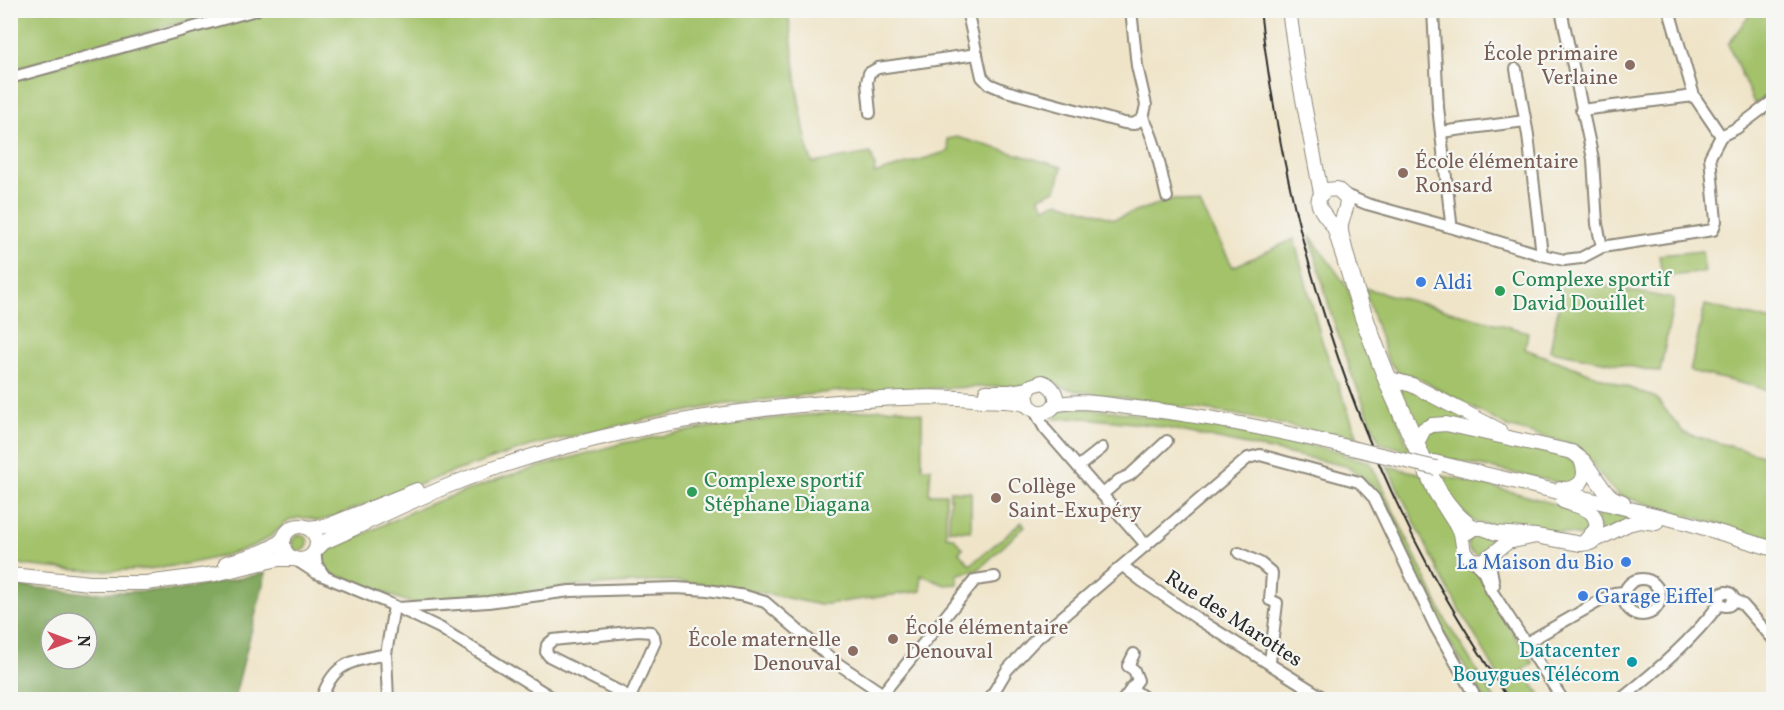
<svg xmlns="http://www.w3.org/2000/svg" width="1784" height="710" viewBox="0 0 1784 710" font-family="Vollkorn,serif">
<style>
.green{fill:#a3c26a;stroke:#67764a;stroke-width:1.5}
.forest{fill:#82a85e;stroke:#566a44;stroke-width:1.5;fill-rule:evenodd}
.lines{fill:none;stroke-linecap:round;stroke-linejoin:round}
.minor-casing{stroke:#8d887a;stroke-width:14}
.major-casing{stroke:#8d887a;stroke-width:16}
.minor{stroke:#fff;stroke-width:10}
.major{stroke:#fff;stroke-width:14}
.rail{stroke:#2b2b2b;stroke-width:2}
.major-bridge-casing{stroke:#8d887a;stroke-width:16;stroke-linecap:butt}
.major-bridge{stroke:#fff;stroke-width:14}
.education-dot{fill:#8d6e63;stroke:#f6f6f2;stroke-width:2}
.shop-dot{fill:#3f7fe0;stroke:#f6f6f2;stroke-width:2}
.leisure-dot{fill:#2e9e5b;stroke:#f6f6f2;stroke-width:2}
.culture-dot{fill:#0f9aa8;stroke:#f6f6f2;stroke-width:2}
.labels{text-anchor:middle;stroke-width:4.5;stroke-linejoin:round;paint-order:stroke}
.education-label{font-size:21px;fill:#785e54;stroke:#f6f6f2;text-anchor:start}
.leisure-label{font-size:21px;fill:#27864d;stroke:#f6f6f2;text-anchor:start}
.shop-label{font-size:21px;fill:#366cbe;stroke:#f6f6f2;text-anchor:start}
.street-label{font-size:21px;fill:#2b2b2b;stroke:#f6f6f2}
.culture-label{font-size:21px;fill:#0d838f;stroke:#f6f6f2;text-anchor:end}
</style>
<rect width="100%" height="100%" fill="#f6f6f2"/>
<filter id="ink" filterUnits="userSpaceOnUse"><feTurbulence type="fractalNoise" baseFrequency=".0167" numOctaves="2"/><feDisplacementMap in="SourceGraphic" scale="12" xChannelSelector="R" yChannelSelector="G"/><feConvolveMatrix kernelMatrix="1 2 1 2 8 2 1 2 1" color-interpolation-filters="sRGB"/></filter>
<filter id="wash" filterUnits="userSpaceOnUse"><feTurbulence type="fractalNoise" baseFrequency=".008" numOctaves="4" result="noise"/><feDisplacementMap in="SourceGraphic" scale="24" xChannelSelector="R" yChannelSelector="G"/><feGaussianBlur stdDeviation="1.35" result="paint"/><feColorMatrix in="noise" values="0 0 0 0 0 0 0 0 0 0 0 0 0 0 0 0 0 1.4 0 .05"/><feComposite in="paint" operator="in"/></filter>
<g filter="url(#wash)">
<rect width="100%" height="100%" fill="#efe4c8"/>
<g class="green">
<polygon points="11,10 223,10 223,11 11,70"/>
<polygon points="1753,10 1774,11 1773,89 1755,105 1728,44"/>
<path d="M257,11H788L799,102L809,154L813,163L871,153L875,168L874,174L949,151L947,139L957,137L1062,167L1056,190L1039,197L1044,207L1060,202L1114,219L1173,199L1200,204L1233,267L1294,239L1322,341L1358,438L1335,432L1332,435L1238,415L1077,391L1056,385L840,391L719,405L644,420L534,445L444,475L324,520L316,521C311,517 300,517 294,519C284,521 277,533 268,538C255,546 240,551 226,555C154,575 83,574 11,563V78Z"/>
<polygon points="1310,236 1346,285 1410,451 1380,443 1351,373 1330,310"/>
<polygon points="1702,251 1705,272 1662,277 1659,255"/>
<polygon points="1564,278 1674,299 1660,372 1550,351"/>
<path d="M1364,288L1528,332L1525,349L1656,398L1684,433L1773,458V543L1755,535L1621,496C1602,484 1594,460 1577,446L1508,427L1416,377L1400,373L1388,361Z"/>
<polygon points="1705,305 1773,321 1773,391 1690,371"/>
<polygon points="1394,385 1403,385 1490,428 1472,426 1418,431"/>
<polygon points="897,408 922,414 922,468 931,468 929,494 946,494 946,536 953,537 963,548 959,552 970,565 1022,522 1025,526 978,570 958,574 958,584 945,585 921,575 921,591 820,605 745,589 670,581 574,586 496,596 411,603 330,573 321,564 323,556 332,549 419,508 507,476 623,443 716,426 731,421 732,424 785,417"/>
<path d="M1067,408C1100,408 1134,414 1167,419C1226,428 1284,440 1342,452L1343,455L1370,462L1447,623L1495,699H1485L1433,616L1374,487L1346,466L1152,425L1084,418L1054,419L1059,411Z"/>
<polygon points="1454,430 1570,458 1578,468 1576,480 1566,484 1434,456 1426,453 1424,440 1429,431"/>
<polygon points="1387,466 1422,474 1455,532 1460,558 1479,573 1494,603 1533,663 1523,670 1543,699 1514,699 1504,686 1444,582"/>
<path d="M1438,475C1489,485 1539,497 1587,516C1590,526 1590,531 1581,536L1534,528L1502,529L1494,525L1475,523L1452,502Z"/>
<polygon points="950,491 971,492 971,531 949,530"/>
<polygon points="1595,509 1634,519 1600,534"/>
<circle cx="1479" cy="544" r="11"/>
<circle cx="300" cy="543" r="8"/>
</g>
<path class="forest" d="M266,573L234,699H11V585L87,593L180,590ZM51,623H87V659H51Z"/>
</g>
<g filter="url(#ink)">
<g class="lines">
<defs>
<g id="minor">
<polyline points="967,10 982,77 989,84 1006,91 1124,123 1134,124 1143,118"/>
<polyline points="1131,10 1137,66 1146,105 1143,118"/>
<polyline points="1433,10 1438,107 1451,222 1450,227"/>
<polyline points="1561,10 1593,159 1597,224 1602,247"/>
<polyline points="1669,10 1694,96 1721,136"/>
<polyline points="1516,69 1528,135 1542,255"/>
<polyline points="10,78 256,10"/>
<polyline points="1581,110 1694,96"/>
<polyline points="870,113 867,82 869,73 878,68 977,54"/>
<path d="M1143,118C1157,142 1160,170 1167,197"/>
<polyline points="1441,132 1525,121"/>
<polyline points="1721,136 1737,128 1774,100"/>
<polyline points="1345,195 1367,204 1450,227 1542,255 1564,260 1581,258 1602,247 1713,230 1716,221 1710,157 1721,136"/>
<polyline points="1774,265 1774,271"/>
<polyline points="1035,411 1045,429 1146,545"/>
<polyline points="1078,467 1102,448"/>
<polyline points="1102,495 1119,480 1130,475 1167,441"/>
<polyline points="315,552 317,565 324,575"/>
<polyline points="1239,553 1260,563 1272,573 1270,600 1277,603 1270,662"/>
<polyline points="1493,555 1491,569 1494,585"/>
<polyline points="296,560 316,573 388,603 440,628 556,700"/>
<polyline points="1474,561 1483,571 1491,590 1563,700"/>
<polyline points="1123,566 1142,581 1201,621 1327,700"/>
<circle cx="1642" cy="597" r="18"/>
<circle cx="1726" cy="599" r="7"/>
<polyline points="1734,599 1743,605 1774,640"/>
<polyline points="398,608 488,602 570,591 676,588 708,590 745,596 765,602 834,661 892,700"/>
<polyline points="1526,643 1614,593 1624,592"/>
<polyline points="1131,688 1148,700"/>
<polyline points="883,693 975,580 995,577"/>
<path d="M321,700C334,661 351,662 386,654"/>
<polyline points="388,700 386,654 394,606"/>
<polyline points="629,700 655,642 654,636 651,632 638,631 553,640 547,645 546,652 549,656 630,697"/>
<polyline points="989,700 1007,670 1034,641 1248,458 1260,455 1359,482 1374,498 1435,626 1477,700"/>
<polyline points="1123,700 1138,680 1134,670 1128,666 1134,654"/>
<path d="M1620,700C1655,672 1693,640 1720,603"/>
</g>
<g id="major">
<polyline points="1289,10 1298,73 1321,193"/>
<polyline points="1390,379 1412,385 1499,430"/>
<polyline points="986,392 1010,392 1029,389"/>
<path d="M1054,405C1077,399 1104,404 1127,407C1199,414 1269,429 1339,445"/>
<polyline points="1417,443 1424,429 1432,425 1446,424 1572,452 1584,461 1605,491 1613,498 1623,502"/>
<polyline points="1434,462 1688,523 1774,549"/>
<path d="M1560,489C1580,490 1589,479 1581,460"/>
<path d="M1563,501C1578,507 1599,508 1596,529L1586,540"/>
<circle cx="300" cy="543" r="17"/>
<polyline points="308,528 327,526 417,490"/>
<path d="M1475,528C1462,520 1451,508 1443,496C1429,475 1420,449 1410,426C1383,365 1357,301 1342,236C1337,218 1350,211 1346,197L1337,189L1326,190C1307,204 1329,216 1335,230L1362,318L1388,387L1435,492L1461,533L1464,553L1472,560L1483,561L1508,542L1536,536"/>
<polyline points="1468,532 1474,528 1482,528 1496,533 1536,536 1581,544 1590,543 1628,524 1640,521 1656,523"/>
<path d="M316,550L324,542L344,533C395,509 445,485 498,467C611,429 732,409 850,401C894,398 938,395 982,400C993,401 1017,400 1027,405C1034,409 1038,415 1047,411C1063,405 1056,386 1042,382L1031,386L1026,395L1029,407"/>
<path d="M226,563C244,558 271,552 284,538"/>
<polyline points="10,575 90,583 146,583 215,574 278,559 293,559"/>
</g>
</defs>
<use href="#minor" class="minor-casing"/>
<use href="#major" class="major-casing"/>
<use href="#minor" class="minor"/>
<use href="#major" class="major"/>
<path class="rail" d="M1260,10C1283,207 1339,401 1433,575C1457,618 1483,659 1509,700"/>
<defs>
<polyline id="major-bridge" points="1339,445 1436,468"/>
</defs>
<use href="#major-bridge" class="major-bridge-casing"/>
<use href="#major-bridge" class="major-bridge"/>
</g>
</g>
<g class="education-dot">
<circle cx="1630" cy="65" r="6"/>
<circle cx="1403" cy="173" r="6"/>
<circle cx="996" cy="498" r="6"/>
<circle cx="893" cy="639" r="6"/>
<circle cx="853" cy="651" r="6"/>
</g>
<g class="shop-dot">
<circle cx="1421" cy="282" r="6"/>
<circle cx="1626" cy="562" r="6"/>
<circle cx="1583" cy="596" r="6"/>
</g>
<g class="leisure-dot">
<circle cx="1500" cy="291" r="6"/>
<circle cx="692" cy="492" r="6"/>
</g>
<circle class="culture-dot" cx="1632" cy="662" r="6"/>
<g class="labels">
<g class="education-label">
<text x="1618" y="60" text-anchor="end">École primaire<tspan x="1618" dy="24">Verlaine</tspan></text>
<text x="1415" y="168">École élémentaire<tspan x="1415" dy="24">Ronsard</tspan></text>
<text x="1008" y="493">Collège<tspan x="1008" dy="24">Saint-Exupéry</tspan></text>
<text x="905" y="634">École élémentaire<tspan x="905" dy="24">Denouval</tspan></text>
<text x="841" y="646" text-anchor="end">École maternelle<tspan x="841" dy="24">Denouval</tspan></text>
</g>
<g class="leisure-label">
<text x="1512" y="286">Complexe sportif<tspan x="1512" dy="24">David Douillet</tspan></text>
<text x="704" y="487">Complexe sportif<tspan x="704" dy="24">Stéphane Diagana</tspan></text>
</g>
<g class="shop-label">
<text x="1433" y="289">Aldi</text>
<text x="1614" y="569" text-anchor="end">La Maison du Bio</text>
<text x="1595" y="603">Garage Eiffel</text>
</g>
<g class="street-label">
<text transform="translate(1234 618) rotate(33)" y="7">Rue des Marottes</text>
</g>
<g class="culture-label">
<text x="1620" y="657">Datacenter<tspan x="1620" dy="24">Bouygues Télécom</tspan></text>
</g>
</g>
<rect width="1784" height="710" fill="none" stroke="#f6f6f2" stroke-width="36"/>
<g transform="translate(69 641) rotate(90)"><circle r="28" fill="#f6f6f2" stroke="#a5a5a2" stroke-width="1.5"/>
<path d="M0-4.5L10 22L0 15L-10 22Z" fill="#d1495b"/>
<text y="-9" font-size="16" font-weight="bold" text-anchor="middle" fill="#2b2b2b">N</text>
</g>
</svg>
